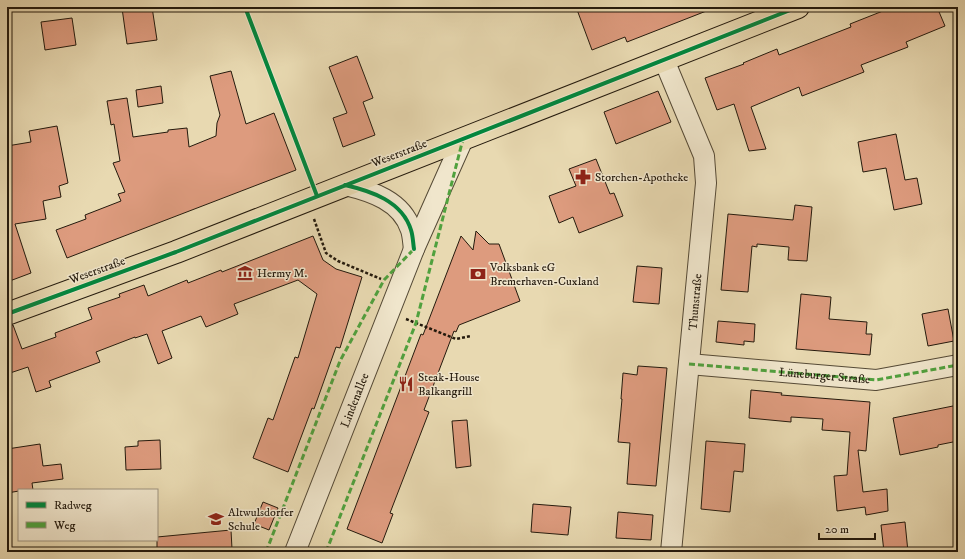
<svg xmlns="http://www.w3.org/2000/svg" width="965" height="559" viewBox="0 0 965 559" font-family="'IM FELL DW Pica',serif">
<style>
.building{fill:#dd9b7e;stroke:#241a0d}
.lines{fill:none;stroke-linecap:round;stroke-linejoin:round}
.minor-casing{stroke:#554a36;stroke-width:22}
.major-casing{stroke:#241a0d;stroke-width:24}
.path{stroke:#241a0d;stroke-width:2.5;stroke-dasharray:3 2;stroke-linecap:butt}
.minor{stroke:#f0e6cc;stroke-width:20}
.major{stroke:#e8d9b1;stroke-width:22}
.quiet{stroke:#50a13e;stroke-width:3;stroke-dasharray:6 3;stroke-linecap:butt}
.cycleway-casing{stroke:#f0e6cc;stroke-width:6}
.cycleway{stroke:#00873e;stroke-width:4}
.labels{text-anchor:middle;stroke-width:3;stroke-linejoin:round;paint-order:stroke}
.street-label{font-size:12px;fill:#241a0d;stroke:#f0e6cc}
.poi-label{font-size:12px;fill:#241a0d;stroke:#f0e6cc;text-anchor:start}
</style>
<rect width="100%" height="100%" fill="#e8d9b1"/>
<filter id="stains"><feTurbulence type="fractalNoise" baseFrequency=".005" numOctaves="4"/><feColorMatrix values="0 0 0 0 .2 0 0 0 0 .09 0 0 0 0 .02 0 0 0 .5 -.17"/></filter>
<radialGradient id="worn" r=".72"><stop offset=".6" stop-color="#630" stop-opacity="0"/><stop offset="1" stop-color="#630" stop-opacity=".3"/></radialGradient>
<g class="building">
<polygon points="130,7 152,7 157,40 127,44 122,8"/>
<polygon points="576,7 714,7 714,8 627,42 625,37 592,50"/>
<polygon points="893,7 937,7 945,26 906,42 908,47 861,65 864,72 802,96 799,87 751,107 766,149 749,151 734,104 717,110 705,78 744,64 743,63 777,49 779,55 851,27 850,24"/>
<polygon points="72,18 76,45 45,50 41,22"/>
<polygon points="357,56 373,98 363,102 375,135 343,147 333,118 347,113 329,67"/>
<polygon points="231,71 246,124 274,113 296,170 67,258 56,230 86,219 85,215 121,201 118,194 125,192 113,163 120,161 114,124 111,125 107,101 127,98 133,137 168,132 168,130 187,128 189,147 216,136 217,123 220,115 210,76"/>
<polygon points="161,86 163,103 138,107 136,90"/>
<polygon points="658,91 671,122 616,144 604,112"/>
<polygon points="57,126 68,183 59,186 61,197 43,201 46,219 15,224 31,273 7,282 7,146 31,142 29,131"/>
<polygon points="896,134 905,180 917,178 922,204 894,210 886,168 863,172 858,142"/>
<polygon points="596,159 610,194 614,193 623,216 579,233 573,217 559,223 549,196 576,186 569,169"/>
<polygon points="795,205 812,207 807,261 788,260 789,247 757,244 757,247 752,246 748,292 721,290 728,214 793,220"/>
<polygon points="476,231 489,244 499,244 520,301 459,325 456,332 454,331 424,410 429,412 390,513 393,514 382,543 347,529 421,334 423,335 461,236 473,250"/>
<polygon points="313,236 323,260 336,269 362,277 340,348 336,347 314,409 312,408 288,472 253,458 268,418 273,420 295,357 298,358 317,294 298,280 234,304 238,314 206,327 201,316 162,331 172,358 158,364 147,334 135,338 135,337 96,352 100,362 49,381 51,387 36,392 28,367 7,374 7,326 13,325 22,349 56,337 55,333 92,319 88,308 120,297 119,294 144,285 148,296 187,280 188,283 221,270 222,272"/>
<polygon points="637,266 662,268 659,304 633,302"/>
<polygon points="801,294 831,297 829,319 867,322 866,334 872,334 870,355 796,349"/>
<polygon points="948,309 954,341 928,346 922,314"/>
<polygon points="718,321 755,324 754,342 744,341 744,345 716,342"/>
<polygon points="638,366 667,368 656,486 627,484 630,443 618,442 622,399 621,399 623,373 637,375"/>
<polygon points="751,390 782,393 781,395 870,402 866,451 858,450 863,492 887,489 888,511 866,515 865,507 837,511 834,476 847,475 850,432 822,430 823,419 791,417 791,422 749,418"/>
<polygon points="958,405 958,441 938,445 938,447 900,455 893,418"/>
<polygon points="467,420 471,466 456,468 452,421"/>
<polygon points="160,440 161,469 126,470 125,447 138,446 138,441"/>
<polygon points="706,441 745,444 743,472 734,471 730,512 701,509"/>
<polygon points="40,444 43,466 61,464 63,479 32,483 33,490 19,490 19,491 7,493 7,449"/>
<polygon points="263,502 278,508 269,530 254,524"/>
<polygon points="533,504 571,507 568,535 531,532"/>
<polygon points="618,512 653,515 651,540 616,538"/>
<polygon points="905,522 908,552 884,552 881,525"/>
<polygon points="231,530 232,549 198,552 157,552 157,537"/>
</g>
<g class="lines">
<defs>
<g id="minor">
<polyline points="664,60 704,156 706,183 671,552"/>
<path d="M345,185C371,191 402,201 411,230C413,236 413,243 414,249"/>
<path id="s1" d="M689,364L876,380L958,365"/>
<path id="s2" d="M295,552L414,249L463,139"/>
</g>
<polyline id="major" points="7,314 176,252 798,7"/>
</defs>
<use href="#minor" class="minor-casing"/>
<use href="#major" class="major-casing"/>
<g class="path">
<polyline points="314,219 326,253 338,261 381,279"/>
<polyline points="406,319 456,339 471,336"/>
</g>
<use href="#minor" class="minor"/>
<use href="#major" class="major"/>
<g class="quiet">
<polyline points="689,364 876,380 958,365"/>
<polyline points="266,552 340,361 384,280 414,249"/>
<polyline points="326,552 416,323 463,139"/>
</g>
<defs>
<g id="cycleway">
<polyline points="245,7 317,196"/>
<path d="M345,185C371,191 402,201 411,230C413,236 413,243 414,249"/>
<polyline points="7,314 176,252 798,7"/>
</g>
</defs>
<use href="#cycleway" class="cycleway-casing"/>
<use href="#cycleway" class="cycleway"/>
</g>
<defs>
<symbol id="pharmacy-bare" viewBox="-9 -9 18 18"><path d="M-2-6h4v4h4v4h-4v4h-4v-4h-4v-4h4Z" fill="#8f2418" stroke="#f0e6cc" stroke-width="2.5" paint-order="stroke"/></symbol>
<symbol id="museum-bare" viewBox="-9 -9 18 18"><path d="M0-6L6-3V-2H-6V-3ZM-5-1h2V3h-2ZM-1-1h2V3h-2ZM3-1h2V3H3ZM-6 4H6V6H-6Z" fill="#8f2418" stroke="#f0e6cc" stroke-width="2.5" paint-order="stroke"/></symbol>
<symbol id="bank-bare" viewBox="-9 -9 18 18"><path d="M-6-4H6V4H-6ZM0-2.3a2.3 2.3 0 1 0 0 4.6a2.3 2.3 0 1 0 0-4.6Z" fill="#8f2418" stroke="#f0e6cc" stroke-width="2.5" paint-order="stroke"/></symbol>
<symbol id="restaurant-bare" viewBox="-9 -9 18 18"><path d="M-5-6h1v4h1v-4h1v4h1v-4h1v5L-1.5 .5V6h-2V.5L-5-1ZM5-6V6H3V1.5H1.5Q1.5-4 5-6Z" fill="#8f2418" stroke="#f0e6cc" stroke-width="2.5" paint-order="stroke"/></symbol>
<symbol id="school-bare" viewBox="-9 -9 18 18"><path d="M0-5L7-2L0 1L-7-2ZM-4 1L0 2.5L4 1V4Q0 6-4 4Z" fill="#8f2418" stroke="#f0e6cc" stroke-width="2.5" paint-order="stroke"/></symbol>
</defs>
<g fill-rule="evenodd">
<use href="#pharmacy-bare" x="572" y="166" width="22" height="22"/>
<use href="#museum-bare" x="234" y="262" width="22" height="22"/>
<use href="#bank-bare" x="467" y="263" width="22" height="22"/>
<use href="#restaurant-bare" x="395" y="373" width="22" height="22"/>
<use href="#school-bare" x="205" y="508" width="22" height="22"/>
</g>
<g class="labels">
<g class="street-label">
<text transform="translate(399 153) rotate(-21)" y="4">Weserstraße</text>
<text transform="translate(97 270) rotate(-20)" y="4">Weserstraße</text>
<text transform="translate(695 302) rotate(-85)" y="4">Thunstraße</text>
<text dy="4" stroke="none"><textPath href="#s1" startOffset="136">Lüneburger Straße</textPath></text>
<text dy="4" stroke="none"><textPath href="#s2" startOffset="163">Lindenallee</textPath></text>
</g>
<g class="poi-label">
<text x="595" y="181">Storchen-Apotheke</text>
<text x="490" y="271">Volksbank eG<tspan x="490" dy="14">Bremerhaven-Cuxland</tspan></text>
<text x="257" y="277">Hermy M.</text>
<text x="418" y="381">Steak-House<tspan x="418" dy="14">Balkangrill</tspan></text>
<text x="228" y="516">Altwulsdorfer<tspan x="228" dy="14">Schule</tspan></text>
</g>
</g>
<rect width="965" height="559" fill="none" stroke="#e8d9b1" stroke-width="24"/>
<rect x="8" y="8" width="949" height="543" fill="none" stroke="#241a0d" stroke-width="2"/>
<rect x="12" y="12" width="941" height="535" fill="none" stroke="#241a0d"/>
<rect x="18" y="489" width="140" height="52" fill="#f0e6cc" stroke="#9e9480"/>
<rect x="26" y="502" width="20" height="6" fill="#00873e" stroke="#9e9480"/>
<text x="54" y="509" font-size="12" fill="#241a0d">Radweg</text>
<rect x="26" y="522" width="20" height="6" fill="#50a13e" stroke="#9e9480"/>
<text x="54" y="529" font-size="12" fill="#241a0d">Weg</text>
<path d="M819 533v6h56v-6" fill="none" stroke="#241a0d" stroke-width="2"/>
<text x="825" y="533" font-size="12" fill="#241a0d" stroke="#f0e6cc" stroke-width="3" paint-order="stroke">20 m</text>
<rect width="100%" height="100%" filter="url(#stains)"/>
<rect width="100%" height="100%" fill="url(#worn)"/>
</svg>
